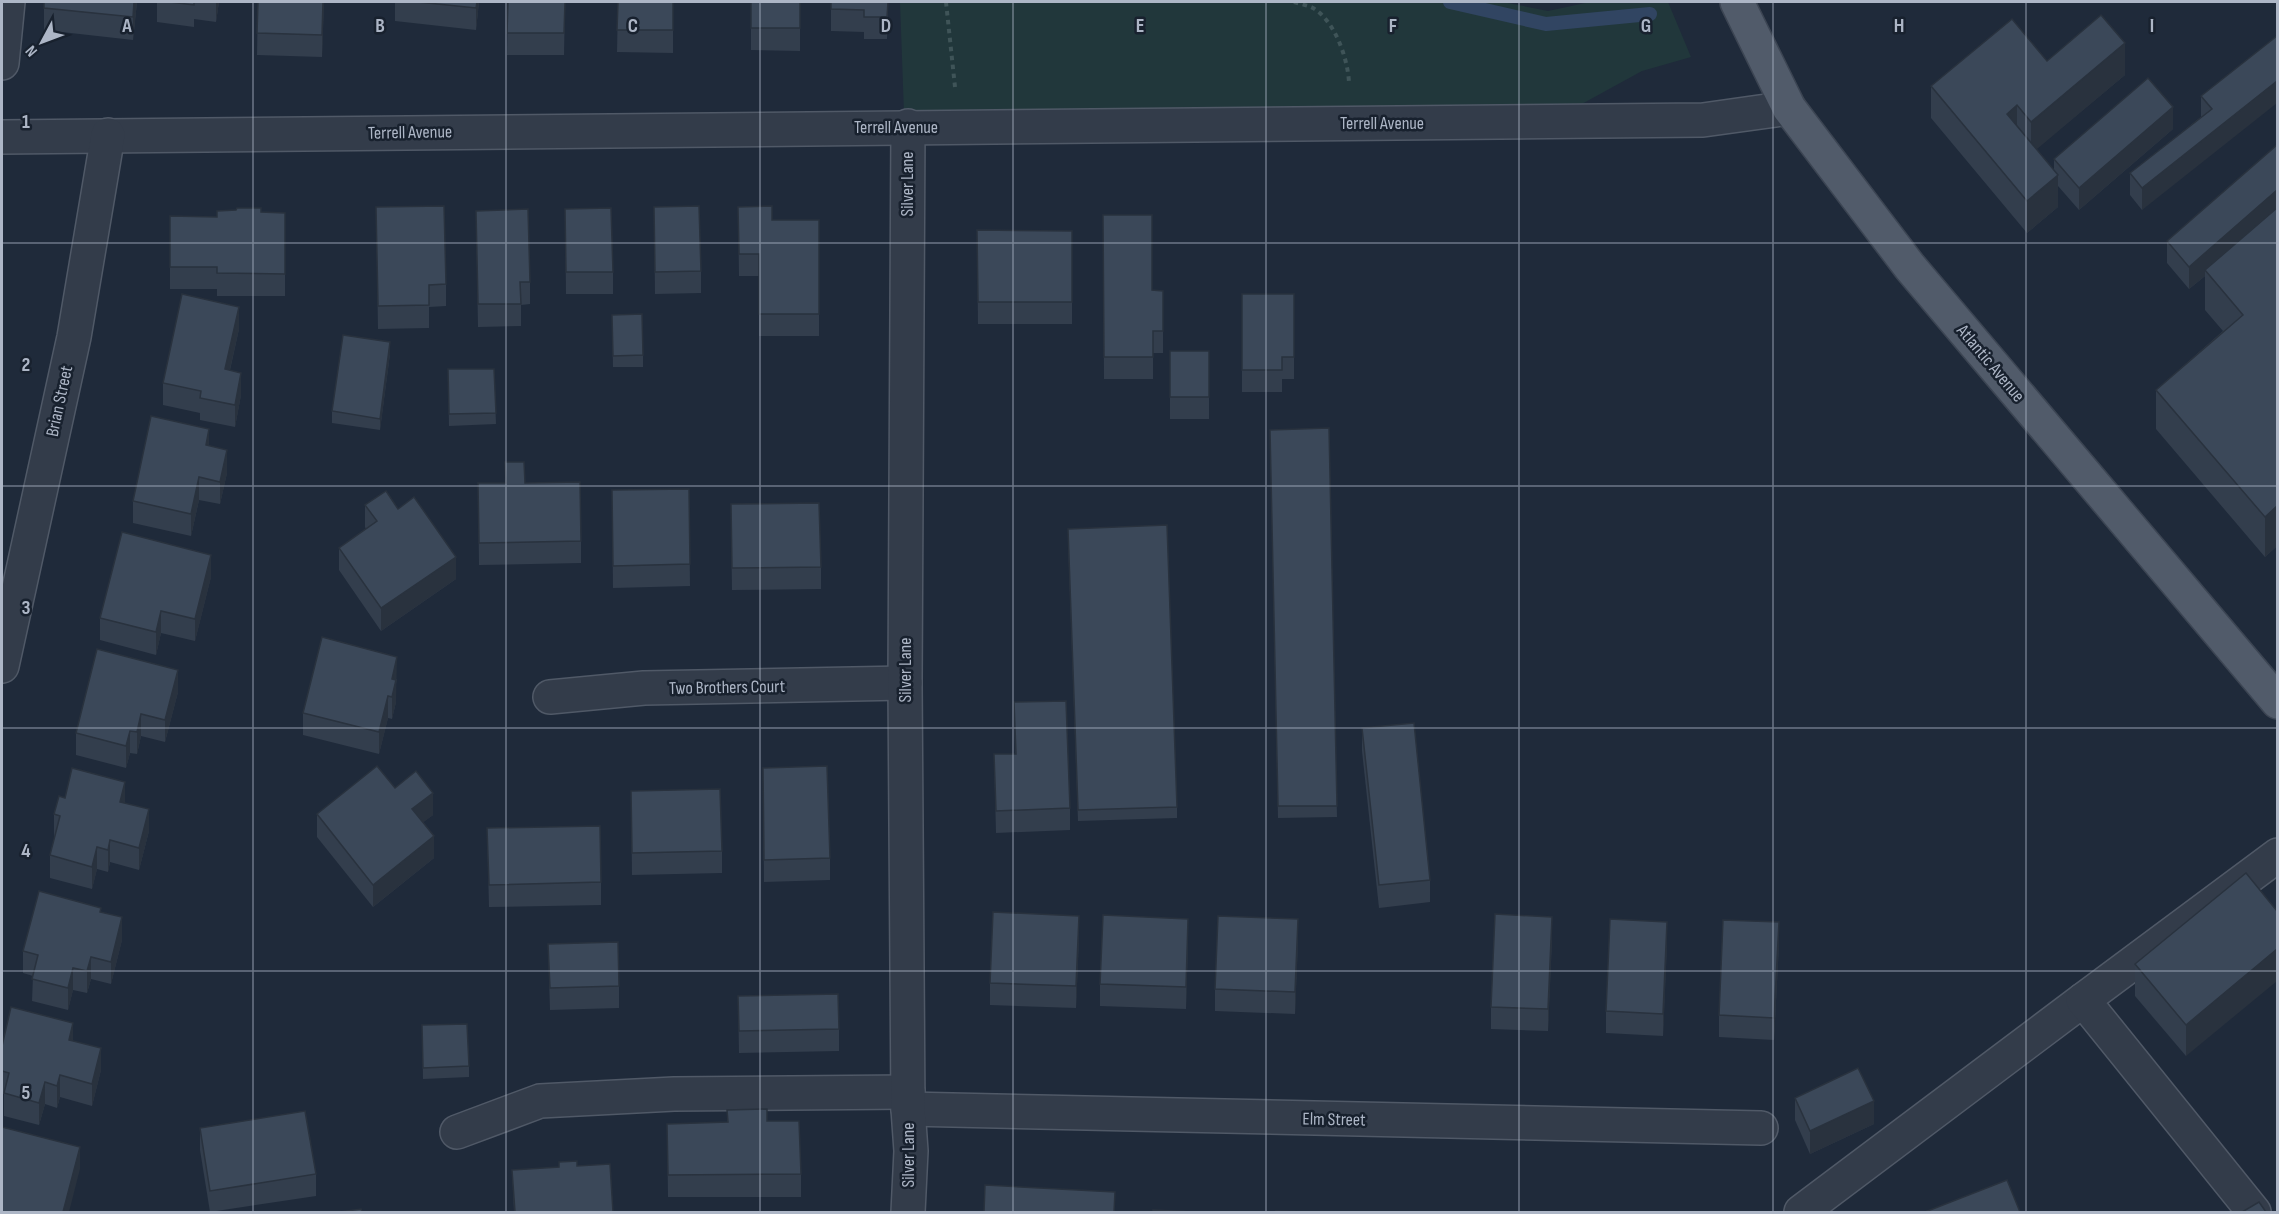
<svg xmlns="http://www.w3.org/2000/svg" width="2279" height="1214" viewBox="0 0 2279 1214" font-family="'Sofia Sans Condensed',sans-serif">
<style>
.green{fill:#21373b}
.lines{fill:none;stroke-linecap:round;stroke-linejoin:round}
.stream{stroke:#314562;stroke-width:14}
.minor-casing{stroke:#505967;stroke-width:36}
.major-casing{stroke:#3c4553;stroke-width:36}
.path{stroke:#3f5458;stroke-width:4;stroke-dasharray:4.5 4.5;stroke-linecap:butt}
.minor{stroke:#333c4a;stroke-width:33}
.major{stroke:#515b6a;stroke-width:33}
.wall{fill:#333e4d}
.shaded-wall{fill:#29323e}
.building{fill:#3b4859;stroke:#29323e;stroke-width:1.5}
.grid{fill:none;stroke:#adb6c6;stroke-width:1.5;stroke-opacity:0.55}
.labels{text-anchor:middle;stroke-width:5;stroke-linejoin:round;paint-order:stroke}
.street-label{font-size:18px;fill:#adb6c6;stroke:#18212e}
.grid-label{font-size:20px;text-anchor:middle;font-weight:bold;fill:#adb6c6;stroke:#18212e;stroke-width:5;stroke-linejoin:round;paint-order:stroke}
</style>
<rect width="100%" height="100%" fill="#1f2a3a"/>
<polygon class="green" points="900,2 1503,2 1548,11 1590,2 1668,2 1691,57 1642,71 1580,105 904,114"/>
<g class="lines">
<polyline class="stream" points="1450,2 1546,24 1650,14"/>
<defs>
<g id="minor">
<polyline points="2,63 8,2"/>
<polyline points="2,137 1703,120 1789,108"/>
<polyline points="2,666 74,337 108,135"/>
<polyline points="550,697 644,688 905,683"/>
<polyline points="908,1109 1761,1128"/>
<polyline points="457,1132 540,1101 674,1094 908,1092"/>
<polyline points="908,1212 911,1151 908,1109 905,683 908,126"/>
<polyline points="1801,1212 2083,1000"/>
<polyline points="2254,1212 2083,1000 2278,855"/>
</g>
<polyline id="major" points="1737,2 1789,108 1910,267 2278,702"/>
</defs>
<use href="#minor" class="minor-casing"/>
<use href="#major" class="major-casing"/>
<g class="path">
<polyline points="946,2 955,87"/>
<path d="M1294,2C1300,4 1307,5 1313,8C1335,21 1348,59 1349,83"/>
</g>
<use href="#minor" class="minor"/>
<use href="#major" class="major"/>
</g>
<g class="wall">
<polygon points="137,2 133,40 44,30 44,8"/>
<polygon points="157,2 219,2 216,22 194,19 194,27 157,22"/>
<polygon points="258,2 324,2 322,57 257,55"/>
<polygon points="395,2 479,2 476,30 395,21"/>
<polygon points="508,2 565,2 564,55 507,55"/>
<polygon points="618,2 673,2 673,53 617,52"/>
<polygon points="751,2 800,2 800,51 751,50"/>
<polygon points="831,2 888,2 887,39 864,39 864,32 831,31"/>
<polygon points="2277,36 2142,210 2130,195 2130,173 2201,117 2201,96"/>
<polygon points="2047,61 2125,75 2036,149 2054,171 2054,159 2173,129 2079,210 2058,186 2058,207 2027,233 1931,118 1931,86"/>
<polygon points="2277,145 2277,546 2265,557 2156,429 2156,390 2223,331 2205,310 2205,276 2189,289 2167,263 2167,241"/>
<polygon points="376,207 446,284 446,306 429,307 429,328 378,329"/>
<polygon points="654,207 701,271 701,293 655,294"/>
<polygon points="738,207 772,220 819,220 819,336 759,336 759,276 739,276"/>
<polygon points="565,209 613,272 613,294 566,294"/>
<polygon points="476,211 530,282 530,304 521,305 521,326 478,327"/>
<polygon points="261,212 285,213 285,296 217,296 217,289 170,289 170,216 217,217"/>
<polygon points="1103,215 1152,290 1163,291 1163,353 1153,353 1153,379 1104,379"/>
<polygon points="977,230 1072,231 1072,324 978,324"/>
<polygon points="1242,294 1294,294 1294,379 1282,379 1282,392 1242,392"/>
<polygon points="612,315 643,355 643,367 613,367"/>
<polygon points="239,329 230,370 241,395 235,427 200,420 200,413 163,405 163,383"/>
<rect x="1170" y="351" width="39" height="68"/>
<polygon points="390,354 380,430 332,423 332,411"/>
<polygon points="448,369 494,369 496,424 449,426"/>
<polygon points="1329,428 1337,817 1278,818 1270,430"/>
<polygon points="209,446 227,473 220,504 199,500 191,536 133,523 133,501"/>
<polygon points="505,462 581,541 581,563 479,565 478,483 505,483"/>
<polygon points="689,489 690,586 613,588 612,490"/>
<polygon points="365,505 398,509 456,579 381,631 339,570 339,548 366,529 365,527"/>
<polygon points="731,526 821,567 821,589 732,590"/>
<polygon points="1068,540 1177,807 1177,818 1078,821"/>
<polygon points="211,577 195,641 161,633 156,655 100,640 100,618"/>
<polygon points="397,679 396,684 396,702 392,719 388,718 379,754 303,735 303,713"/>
<polygon points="178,692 165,742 141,736 137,754 130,753 126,768 76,755 76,733"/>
<polygon points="1014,702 1070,808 1070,830 996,833 994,754 1015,754"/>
<polygon points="1362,728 1430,880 1430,902 1379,908 1362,751"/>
<polygon points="763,768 830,858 830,880 764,882"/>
<polygon points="395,788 433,815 423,822 434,858 373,907 317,837 317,814"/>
<polygon points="631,791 722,851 722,873 632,875"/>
<polygon points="65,798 125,803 149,831 139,870 110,862 108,872 97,869 92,889 50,878 50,855 55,836 54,836 54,814"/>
<polygon points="487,828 601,882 601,905 489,907"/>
<polygon points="2246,873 2186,1056 2135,996 2135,964"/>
<polygon points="101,913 122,940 111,984 91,979 87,993 73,990 68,1010 32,1001 33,976 23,973 23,951"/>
<polygon points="1079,938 1076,1008 990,1005 990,983"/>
<polygon points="1552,939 1548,1031 1491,1029 1491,1007"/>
<polygon points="1188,941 1186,1009 1100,1006 1100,984"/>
<polygon points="1298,941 1295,1014 1215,1011 1215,989"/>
<polygon points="548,944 619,986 619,1008 550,1010"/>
<polygon points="1667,944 1663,1036 1606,1033 1606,1011"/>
<polygon points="1779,944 1774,1040 1719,1037 1719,1015"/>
<polygon points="738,996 839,1029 839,1051 739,1053"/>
<polygon points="422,1025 469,1066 469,1077 423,1079"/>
<polygon points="73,1041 101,1070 92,1106 60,1097 57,1108 45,1104 39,1125 4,1116 4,1094 2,1093 2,1046"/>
<polygon points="1795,1098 1874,1124 1810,1154 1795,1120"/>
<polygon points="727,1110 767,1121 801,1174 801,1197 668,1197 667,1124 727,1122"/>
<polygon points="200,1128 316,1174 316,1196 210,1212 200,1150"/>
<polygon points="577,1166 613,1212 514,1212 512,1170"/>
</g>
<g class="shaded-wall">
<polygon points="134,2 137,2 133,40 133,17"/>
<polygon points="216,2 219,2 216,22"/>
<polygon points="323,2 324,2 322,57 322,35"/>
<polygon points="477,2 479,2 476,30 476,8"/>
<polygon points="2125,43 2125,75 2031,154 2031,122"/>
<polygon points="2277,81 2277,103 2142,210 2142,188"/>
<polygon points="2017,105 2017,137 2007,114"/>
<polygon points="2173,107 2173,129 2079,210 2079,188"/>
<polygon points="2058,175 2058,207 2027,233 2027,201"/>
<polygon points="2277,190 2277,213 2205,270 2205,276 2189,289 2189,267"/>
<polygon points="239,307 239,329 225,391 225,369"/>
<polygon points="390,342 390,354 380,430 380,419"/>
<polygon points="241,373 241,395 235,427 235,405"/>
<polygon points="209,429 209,451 206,445"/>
<polygon points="227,450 227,473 220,504 220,482"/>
<polygon points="199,477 199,500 191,536 191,514"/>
<polygon points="2277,506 2277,546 2265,557 2265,517"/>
<polygon points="211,555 211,577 195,641 195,619"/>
<polygon points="456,557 456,579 381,631 381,608"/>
<polygon points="161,611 161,633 156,655 156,632"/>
<polygon points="397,657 396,702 392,719 392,679"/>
<polygon points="178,670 178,692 165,742 165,720"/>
<polygon points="388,696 388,718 379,754 379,732"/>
<polygon points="141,714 141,736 137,754 137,732"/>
<polygon points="130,731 130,753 126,768 126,746"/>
<polygon points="125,782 125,804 120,802"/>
<polygon points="433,793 433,815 412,831 412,809"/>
<polygon points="149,809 149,831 139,870 139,848"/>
<polygon points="434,836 434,858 373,907 373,885"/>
<polygon points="110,840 110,862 108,872 108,850"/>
<polygon points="97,847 97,869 92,889 92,867"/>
<polygon points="1079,916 1079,938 1076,1008 1076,986"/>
<polygon points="122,917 122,940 111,984 111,962"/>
<polygon points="1552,917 1552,939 1548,1031 1548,1009"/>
<polygon points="1188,919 1188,941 1186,1009 1186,987"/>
<polygon points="1298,919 1298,941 1295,1014 1295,992"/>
<polygon points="1667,922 1667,944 1663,1036 1663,1014"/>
<polygon points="1779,922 1779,944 1774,1040 1774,1018"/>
<polygon points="2277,949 2277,981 2186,1056 2186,1025"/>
<polygon points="91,957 91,979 87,993 87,971"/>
<polygon points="73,968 73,990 68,1010 68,988"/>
<polygon points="73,1023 73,1045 69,1040"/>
<polygon points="101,1048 101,1070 92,1106 92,1084"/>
<polygon points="60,1075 60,1097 57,1108 57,1086"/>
<polygon points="45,1082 45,1104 39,1125 39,1103"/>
<polygon points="1874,1101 1874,1124 1810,1154 1810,1131"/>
<polygon points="80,1147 80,1169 69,1212 63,1212"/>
</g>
<g class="building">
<polygon points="44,2 134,2 133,17 44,8"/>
<polygon points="170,2 194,2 194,5"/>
<polygon points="258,2 323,2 322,35 257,33"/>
<polygon points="418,2 477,2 476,8"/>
<polygon points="508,2 565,2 564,33 507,33"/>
<polygon points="618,2 673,2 673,30 617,30"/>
<rect x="751" y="2" width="49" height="26"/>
<polygon points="831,2 888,2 887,17 864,17 864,10 831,9"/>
<polygon points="2101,15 2125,43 2031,122 2017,105 2007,114 2058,175 2027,201 1931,86 2012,19 2047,61"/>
<polygon points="2277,36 2277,81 2142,188 2130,173 2212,109 2201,96"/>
<polygon points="2148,78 2173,107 2079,188 2054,159"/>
<polygon points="2277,145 2277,190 2189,267 2167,241"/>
<polygon points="444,206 446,284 429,285 429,305 378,306 376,207"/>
<polygon points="699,206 701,271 655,272 654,207"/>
<polygon points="772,206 772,220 819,220 819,314 759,314 759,254 739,254 738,207"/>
<polygon points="237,208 261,208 261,212 285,213 285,274 217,273 217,267 170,267 170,216 217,217 217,211 236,210"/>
<polygon points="611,208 613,272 566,272 565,209"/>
<polygon points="2277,208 2277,506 2265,517 2156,390 2243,315 2205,270"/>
<polygon points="528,209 530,282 520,282 521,304 478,304 476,211"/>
<polygon points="1103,215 1152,215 1152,290 1163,291 1163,331 1153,331 1153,357 1104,357"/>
<polygon points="977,230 1072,231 1072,302 978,302"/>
<polygon points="182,294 239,307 225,369 241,373 235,405 200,398 201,391 163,383"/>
<polygon points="1242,294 1294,294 1294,357 1282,357 1282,370 1242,370"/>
<polygon points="642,314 643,355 613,356 612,315"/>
<polygon points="343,335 390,342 380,419 332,411"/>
<rect x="1170" y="351" width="39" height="46"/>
<polygon points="448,369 494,369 496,413 449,414"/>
<polygon points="151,416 209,429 206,445 227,450 220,482 199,477 191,514 133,501"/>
<polygon points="1329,428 1337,806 1278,806 1270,430"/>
<polygon points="505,462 524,462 525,483 580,482 581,541 479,543 478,483 506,483"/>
<polygon points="689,489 690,564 613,566 612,490"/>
<polygon points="386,491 398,509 414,497 456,557 381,608 339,548 377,521 365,505"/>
<polygon points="819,503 821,567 732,568 731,504"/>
<polygon points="1167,525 1177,807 1078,810 1068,529"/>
<polygon points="122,532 211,555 195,619 161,611 156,632 100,618"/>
<polygon points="322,637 397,657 392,679 396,680 392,697 388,696 379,732 303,713"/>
<polygon points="97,649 178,670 165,720 141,714 137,732 130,731 126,746 76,733"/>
<polygon points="1066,701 1070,808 996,811 994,754 1016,754 1014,702"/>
<polygon points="1414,723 1430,880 1379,885 1362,728"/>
<polygon points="377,766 395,788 416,771 433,793 412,809 434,836 373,885 317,814"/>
<polygon points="827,766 830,858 764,860 763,768"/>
<polygon points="72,768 125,782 120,802 149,809 139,848 110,840 108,850 97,847 92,867 50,855 60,816 54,814 59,796 65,798"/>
<polygon points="720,789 722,851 632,853 631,791"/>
<polygon points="600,826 601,882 489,885 487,828"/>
<polygon points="2246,873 2277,911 2277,949 2186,1025 2135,964"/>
<polygon points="39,891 101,908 100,912 122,917 111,962 91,957 87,971 73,968 68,988 32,979 38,955 23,951"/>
<polygon points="993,912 1079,916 1076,986 990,983"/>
<polygon points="1495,914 1552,917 1548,1009 1491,1007"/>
<polygon points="1103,915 1188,919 1186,987 1100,984"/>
<polygon points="1218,916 1298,919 1295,992 1215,989"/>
<polygon points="1610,919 1667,922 1663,1014 1606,1011"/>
<polygon points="1723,920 1779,922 1774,1018 1719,1015"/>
<polygon points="618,942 619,986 550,988 548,944"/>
<polygon points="838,994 839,1029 739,1031 738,996"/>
<polygon points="11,1007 73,1023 69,1040 101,1048 92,1084 60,1075 57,1086 45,1082 39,1103 4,1093 9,1073 2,1071 2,1046"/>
<polygon points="467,1024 469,1066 423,1068 422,1025"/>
<polygon points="1858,1068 1874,1101 1810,1131 1795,1098"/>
<polygon points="767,1109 767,1121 799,1121 801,1174 668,1175 667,1124 728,1122 727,1110"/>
<polygon points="305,1111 316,1174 210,1191 200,1128"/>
<polygon points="2,1127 80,1147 63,1212 2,1212"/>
<polygon points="577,1161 577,1166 610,1164 613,1212 515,1212 512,1170 559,1167 559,1162"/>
<polygon points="2007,1180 2020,1212 1925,1212"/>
<polygon points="985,1185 1115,1192 1114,1212 984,1212"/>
<polygon points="2259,1202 2266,1212 2242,1212"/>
<polygon points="361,1209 362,1212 340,1212"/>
<polygon points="1153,1210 1194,1212 1153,1212"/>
<polygon points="1276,1211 1304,1212 1276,1212"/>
</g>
<path class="grid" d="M253,2V1212M506,2V1212M760,2V1212M1013,2V1212M1266,2V1212M1519,2V1212M1773,2V1212M2026,2V1212M2,243H2278M2,486H2278M2,728H2278M2,971H2278"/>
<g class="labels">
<g class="street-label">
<text x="1382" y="129">Terrell Avenue</text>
<text x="896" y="133">Terrell Avenue</text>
<text transform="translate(410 132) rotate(-1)" y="6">Terrell Avenue</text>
<text transform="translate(907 184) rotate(-90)" y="6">Silver Lane</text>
<text transform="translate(1991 363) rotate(50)" y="6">Atlantic Avenue</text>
<text transform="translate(59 401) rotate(-78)" y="6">Brian Street</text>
<text transform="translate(905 670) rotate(-90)" y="6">Silver Lane</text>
<text transform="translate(727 687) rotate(-1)" y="6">Two Brothers Court</text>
<text transform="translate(1334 1119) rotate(1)" y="6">Elm Street</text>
<text transform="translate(908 1155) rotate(-90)" y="6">Silver Lane</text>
</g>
</g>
<g class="grid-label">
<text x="127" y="32">A</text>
<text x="380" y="32">B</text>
<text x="633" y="32">C</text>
<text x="886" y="32">D</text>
<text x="1140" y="32">E</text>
<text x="1393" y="32">F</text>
<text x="1646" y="32">G</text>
<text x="1899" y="32">H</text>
<text x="2152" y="32">I</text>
<text x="26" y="128">1</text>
<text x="26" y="371">2</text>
<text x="26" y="614">3</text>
<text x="26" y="857">4</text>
<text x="26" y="1099">5</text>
</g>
<rect width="2279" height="1214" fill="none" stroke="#adb6c6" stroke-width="6"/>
<g transform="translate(42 42) rotate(229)" stroke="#18212e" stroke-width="4.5" paint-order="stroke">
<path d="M0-4.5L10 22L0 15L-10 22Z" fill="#adb6c6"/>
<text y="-9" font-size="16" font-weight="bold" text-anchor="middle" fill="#adb6c6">N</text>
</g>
</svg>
